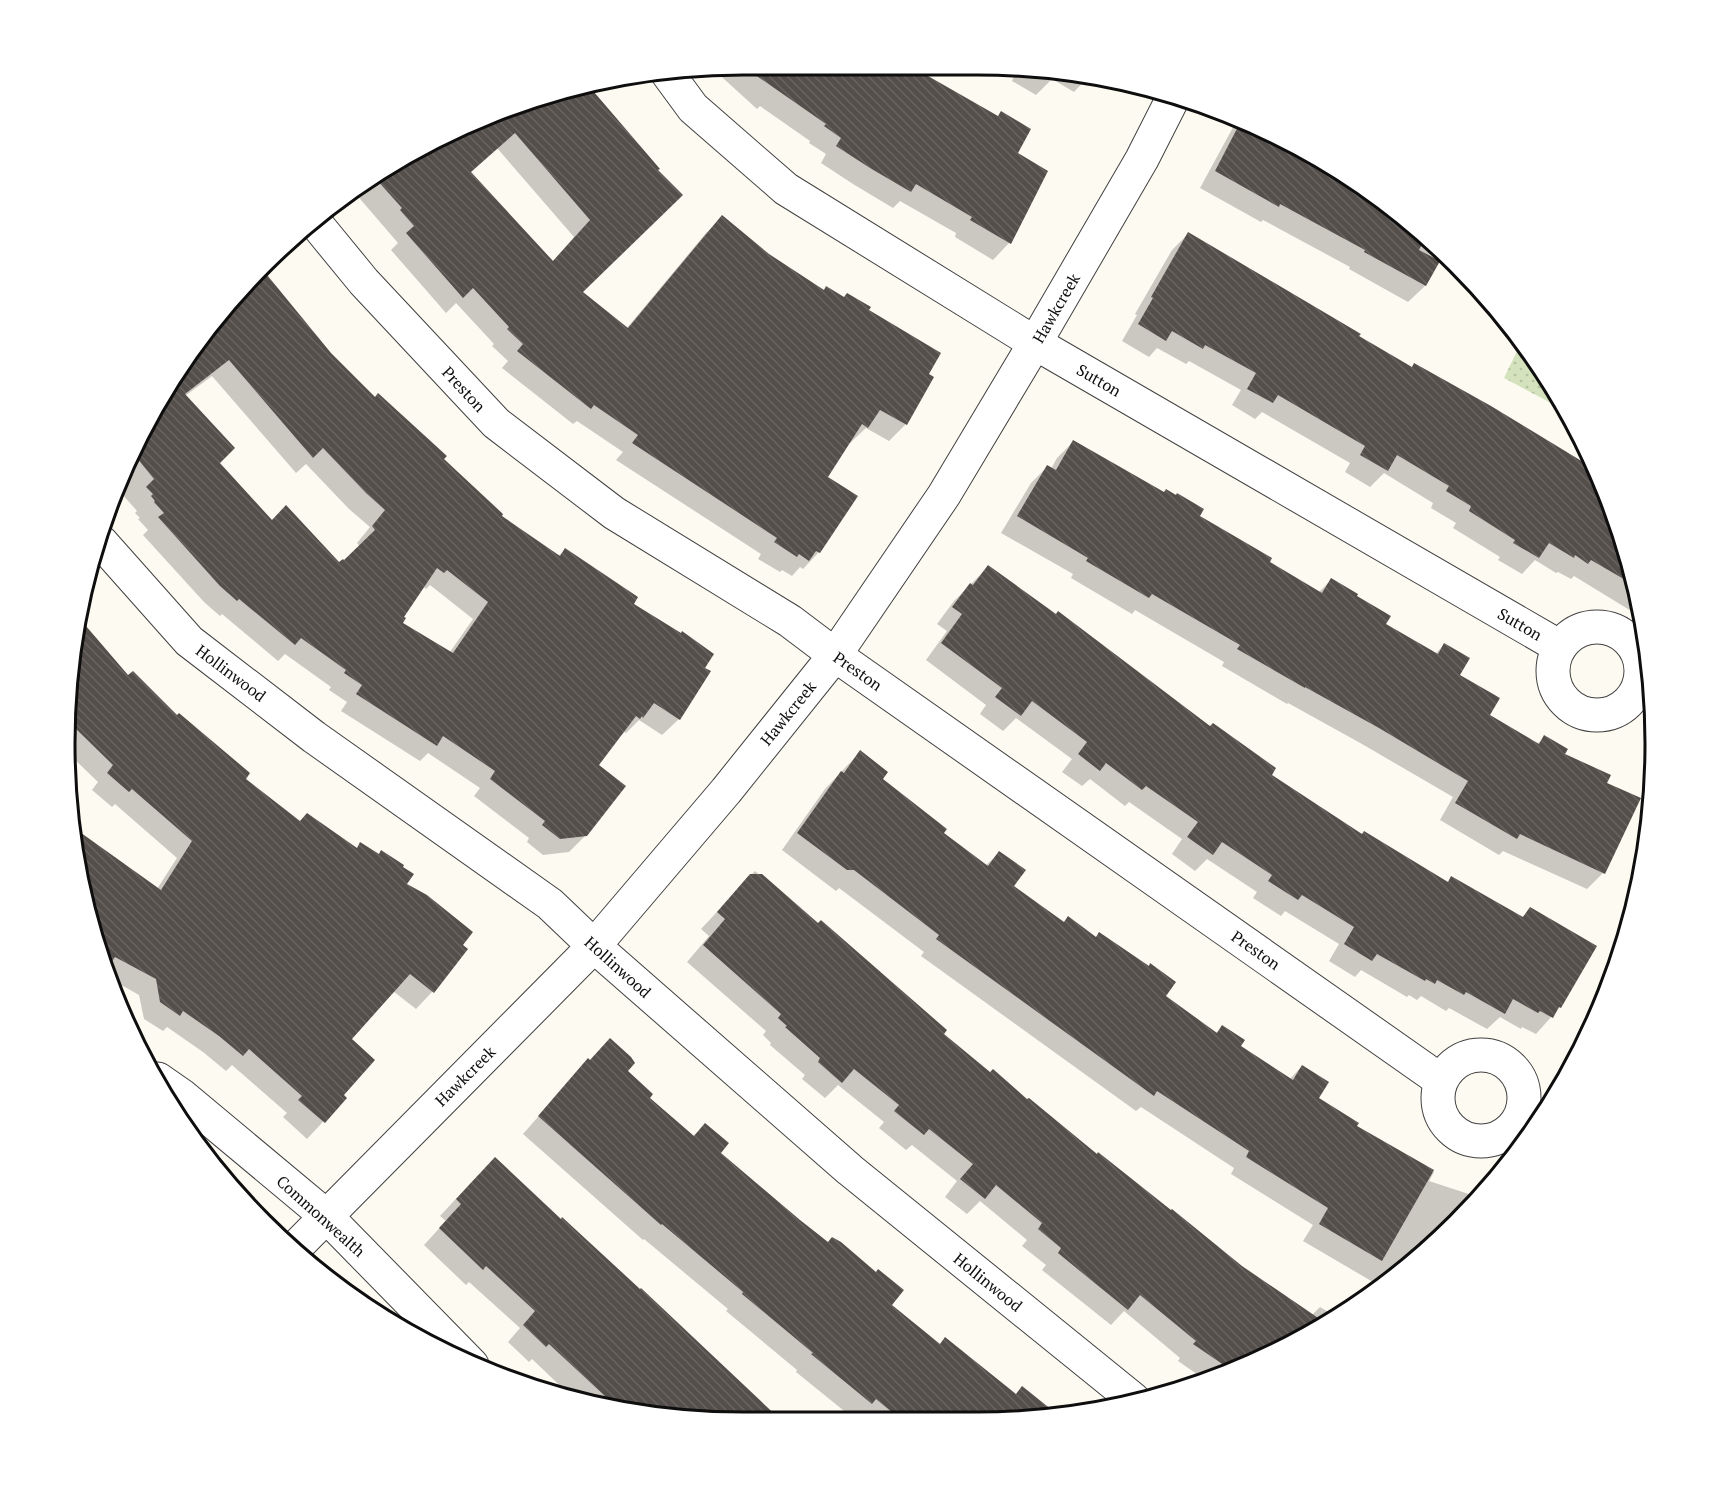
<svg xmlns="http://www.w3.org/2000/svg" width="1720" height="1487" viewBox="0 0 1720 1487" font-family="'PT Serif',serif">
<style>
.grass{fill:url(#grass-dots)}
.shadow{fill:#0003;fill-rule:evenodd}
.building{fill:url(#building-back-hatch);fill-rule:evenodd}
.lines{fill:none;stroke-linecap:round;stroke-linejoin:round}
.minor-casing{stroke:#414141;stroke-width:35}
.tertiary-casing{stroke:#414141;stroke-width:35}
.minor{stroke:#fff;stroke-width:33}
.tertiary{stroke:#fff;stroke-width:33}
.labels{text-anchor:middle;stroke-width:6;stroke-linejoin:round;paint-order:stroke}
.street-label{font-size:16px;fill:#0e0e0e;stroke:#fff}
.rim{fill:none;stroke:#0e0e0e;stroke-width:3}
</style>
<defs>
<pattern id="grass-dots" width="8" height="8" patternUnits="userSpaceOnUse" patternTransform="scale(1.5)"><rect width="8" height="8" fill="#d4e3be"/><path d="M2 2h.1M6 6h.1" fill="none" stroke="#b5c2a2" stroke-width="1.8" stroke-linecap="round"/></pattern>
<pattern id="building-back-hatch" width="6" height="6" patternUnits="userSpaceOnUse" patternTransform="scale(1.5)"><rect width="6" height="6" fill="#554f4c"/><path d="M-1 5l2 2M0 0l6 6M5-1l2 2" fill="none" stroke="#696461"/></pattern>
</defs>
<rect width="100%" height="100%" fill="#fdfaf1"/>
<polygon class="grass" points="1521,343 1565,404 1568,412 1504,378"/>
<g class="shadow">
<polygon points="744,64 903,67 930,85 1016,153 1046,171 1009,243 993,260 955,237 956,233 900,201 893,208 853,184 821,163 826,154 809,143 810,141 760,106 757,109 713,69"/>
<polygon points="1017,69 1065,70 1090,75 1074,92 1052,79 1036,95 1012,81"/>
<path d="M586,85L658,169L581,292L627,328L706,233L723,217L768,255L823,291L867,311L927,375L906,424L889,441L866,428L850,443L849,442L826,477L819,552L803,569L800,567L792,576L782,570L780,572L758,559L761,554L616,460L623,452L577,421L573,424L502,368L508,361L492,346L494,344L456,303L446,313L391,250L398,243L355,193L441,136L445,141L464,127L568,88ZM497,148L574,237L552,262L469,173Z"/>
<polygon points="1237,120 1277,135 1390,205 1443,254 1425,286 1408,302 1349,269 1350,267 1263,220 1261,222 1200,188"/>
<polygon points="1188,234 1411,368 1491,408 1594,469 1619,525 1641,617 1574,576 1571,579 1558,572 1556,573 1535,560 1522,574 1498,560 1500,557 1453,528 1456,523 1431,508 1433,503 1384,473 1370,487 1345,472 1350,463 1262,412 1255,419 1232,405 1241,390 1189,361 1186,364 1157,348 1149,357 1122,341 1137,315 1135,314 1172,250"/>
<path d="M209,332L330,354L500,517L558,556L565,550L632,604L679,719L662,735L639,720L626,733L624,732L622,734L597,765L586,835L569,852L543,855L527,842L529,838L474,796L480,788L428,753L420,761L341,711L347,702L329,690L331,687L285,654L278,661L222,614L220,616L204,602L143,535L148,530L138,519L140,518L135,513L137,511L115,486L116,484L179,366ZM212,376L296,473L306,464L349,509L370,527L357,543L360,547L344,562L339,564L272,521L218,463L185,396ZM430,585L473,619L450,652L400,624L401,618L423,586L426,589Z"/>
<polygon points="1073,442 1198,517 1318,593 1331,580 1354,597 1384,625 1435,654 1444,645 1458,675 1488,716 1537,744 1545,737 1563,755 1605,783 1603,873 1587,889 1503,851 1499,855 1440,820 1453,797 1362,744 1288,703 1287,704 1222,666 1224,662 1135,610 1132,614 1071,578 1073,574 1001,533 1031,483 1047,467 1051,469 1057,458"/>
<polygon points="988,567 1269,775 1362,836 1446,883 1452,878 1521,918 1531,909 1560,1007 1536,1034 1522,1027 1521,1029 1500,1017 1487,1029 1449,1008 1446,1011 1421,996 1417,1000 1409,995 1407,997 1361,970 1355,977 1329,961 1339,944 1285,911 1281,916 1253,898 1257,892 1207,859 1195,871 1172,854 1182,839 1129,802 1125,806 1090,779 1082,786 1062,772 1072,759 1016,718 1003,731 980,714 986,705 926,660 947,631 937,624 954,601"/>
<polygon points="79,622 128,677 177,717 244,779 299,822 356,849 361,844 405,885 466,949 432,992 416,1009 393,991 350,1040 342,1096 345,1098 307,1139 283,1117 287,1113 232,1065 226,1071 203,1052 167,1027 163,1031 144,1019 139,995 109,978 101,962 70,826 157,889 177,858 115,804 112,807 92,790 98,782 70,755 70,655"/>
<polygon points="860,752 881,779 942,833 985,866 999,853 1012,886 1063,923 1068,918 1164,996 1215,1034 1222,1027 1239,1047 1289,1080 1302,1066 1317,1099 1355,1127 1434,1172 1429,1181 1478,1197 1424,1254 1382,1284 1373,1282 1303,1241 1313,1225 1231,1174 1234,1168 1141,1107 1136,1111 921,956 924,952 839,888 836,891 782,850 825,789"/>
<polygon points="755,871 990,1074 1241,1267 1312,1315 1320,1307 1337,1317 1316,1331 1207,1381 1178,1361 1180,1358 1124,1311 1111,1325 1042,1270 1046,1265 1022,1246 1027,1240 980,1201 967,1214 945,1197 957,1181 912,1145 906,1150 879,1128 884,1122 838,1085 825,1098 802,1079 805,1075 770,1045 771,1043 763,1035 766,1031 687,962 709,936 701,929"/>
<polygon points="588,1060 626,1071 648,1098 692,1137 705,1125 719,1153 890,1305 940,1345 1015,1395 1022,1388 1036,1418 1021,1421 868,1422 859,1415 854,1419 796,1372 797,1370 726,1311 728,1309 644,1239 643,1240 523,1134"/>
<polygon points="478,1175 640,1291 641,1290 781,1422 743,1422 611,1410 573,1398 532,1359 529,1362 508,1342 520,1328 469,1282 466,1285 424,1245 446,1221 440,1216"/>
</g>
<g class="building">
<polygon points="741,65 914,68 998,116 1001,111 1031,129 1018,153 1048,171 1011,244 970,220 972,217 916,184 911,192 870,168 836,146 841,138 824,126 826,124"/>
<path d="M588,85L660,169L658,170L683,195L583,292L628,328L722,215L769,254L824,290L826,286L844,297L847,293L871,307L869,310L941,353L929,374L934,377L907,425L880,410L868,428L862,424L828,477L858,496L820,553L816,551L809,561L799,554L797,557L774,542L777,538L632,443L638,435L594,405L591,409L517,351L523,344L507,329L509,327L473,288L463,298L406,233L414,226L400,210L402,208L376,179L443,135L568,88ZM515,133L590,220L553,261L471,172Z"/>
<polygon points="1241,121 1277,135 1390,205 1425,238 1419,250 1440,261 1426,286 1364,252 1365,250 1280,204 1279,207 1215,171"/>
<polygon points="1188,232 1361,334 1359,336 1412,367 1414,363 1491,406 1593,468 1619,525 1634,585 1591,560 1588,564 1575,555 1574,558 1549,543 1539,558 1513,543 1515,540 1469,511 1471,506 1446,491 1449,486 1397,455 1388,471 1360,455 1365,446 1278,395 1273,403 1247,389 1256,373 1205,345 1203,349 1172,331 1166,341 1138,324 1153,298 1151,297"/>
<path d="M263,270L331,353L375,397L378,393L447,456L444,459L503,514L502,516L560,556L565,548L638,597L634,604L681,633L682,631L714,654L705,668L711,671L680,720L654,703L643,718L642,716L640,719L636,716L599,765L626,786L587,836L560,839L542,825L545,821L490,779L495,771L443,736L437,746L356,694L362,685L344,673L346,670L301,638L295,645L239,599L237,601L220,586L158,517L164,513L154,502L155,501L151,496L153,494L146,487L154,479L133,453L179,366L208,336L207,334ZM229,360L313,458L323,448L366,493L385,510L372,526L375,530L344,560L343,559L339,562L286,505L272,520L220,463L235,448L185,394ZM437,568L444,573L447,570L488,602L453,653L403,623L406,618L404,617Z"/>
<polygon points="1073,440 1164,492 1166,489 1176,495 1177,493 1204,509 1200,516 1272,558 1270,562 1322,593 1331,578 1358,594 1357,596 1391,616 1386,624 1438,654 1444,643 1470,658 1460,675 1500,698 1490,715 1539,744 1544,735 1568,749 1565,754 1611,775 1607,783 1641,798 1605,874 1520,834 1517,839 1455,803 1468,781 1379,728 1305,687 1305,688 1237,649 1240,645 1152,594 1149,598 1086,561 1088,558 1017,516 1047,465 1056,470"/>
<polygon points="988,565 1056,614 1058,611 1210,726 1213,723 1276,768 1272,775 1362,834 1364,831 1448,882 1451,876 1523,917 1530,907 1597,946 1561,1008 1559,1007 1553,1018 1540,1011 1538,1013 1513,999 1505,1014 1466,992 1464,995 1437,980 1435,984 1426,979 1425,981 1377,954 1372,961 1344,944 1354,927 1302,895 1298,900 1268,881 1272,875 1222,842 1213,855 1187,837 1198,822 1146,786 1142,790 1106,763 1100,771 1078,754 1087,742 1032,701 1021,716 995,697 1002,688 941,643 962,614 952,607 970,583 973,585"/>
<polygon points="80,619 128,675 133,671 177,715 179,713 250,773 246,779 300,821 307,813 357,848 360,842 379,854 381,850 404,865 403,867 414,874 407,884 427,895 473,932 463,945 468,949 434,993 410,974 352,1039 375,1060 344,1095 347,1098 325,1123 298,1100 302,1096 249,1049 243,1056 219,1036 183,1011 180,1016 160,1002 156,979 115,957 105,971 101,962 70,825 161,890 192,841 132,789 129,792 107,773 113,765 70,723 70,655"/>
<polygon points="860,750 888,772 883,779 947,829 944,833 988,866 999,851 1026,870 1014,886 1064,922 1068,916 1096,937 1099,932 1149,966 1150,963 1176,982 1166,996 1217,1033 1222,1025 1245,1040 1241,1046 1293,1080 1302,1065 1329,1082 1319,1098 1359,1123 1357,1126 1434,1170 1382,1261 1319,1224 1328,1208 1246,1157 1249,1151 1157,1091 1154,1096 936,939 939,935 854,870 847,870 797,833 841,771 844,773"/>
<polygon points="750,874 762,874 818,923 821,920 947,1030 944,1034 990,1072 993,1069 1027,1099 1029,1098 1097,1154 1098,1152 1171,1210 1172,1209 1242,1266 1327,1324 1316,1331 1231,1370 1193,1344 1196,1341 1140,1295 1128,1310 1091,1280 1058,1253 1061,1248 1038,1229 1042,1223 996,1185 985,1199 960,1179 973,1164 929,1129 924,1135 894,1111 899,1105 854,1069 842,1083 818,1062 820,1058 785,1027 787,1026 778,1018 781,1014 703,945 725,919 717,912"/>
<polygon points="610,1038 631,1057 635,1063 628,1071 653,1094 650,1098 694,1136 705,1123 729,1143 721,1153 800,1220 828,1242 832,1237 841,1242 876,1272 878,1269 904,1290 892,1305 940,1344 945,1337 1016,1394 1022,1386 1057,1414 1021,1421 904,1422 876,1399 872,1404 811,1354 813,1353 742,1294 743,1292 662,1224 661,1225 538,1116 588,1058 590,1060"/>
<polygon points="495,1157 561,1219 562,1217 640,1289 641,1288 783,1422 743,1422 620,1410 549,1344 546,1347 523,1325 535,1311 486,1266 483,1270 439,1228 461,1204 456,1199"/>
</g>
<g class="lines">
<defs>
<g id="minor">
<polyline points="668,74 693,108 786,189 1035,343 1560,647"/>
<polyline points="314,221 364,282 496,423 614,513 790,621 835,655 1440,1080"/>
<polyline points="101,542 189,641 314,737 550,904 594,946 850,1170 1133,1399"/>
<circle cx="1597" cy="671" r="44"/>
<circle cx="1481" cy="1098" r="43"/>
<polyline points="158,1079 181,1095 326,1216 472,1365"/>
</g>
<polyline id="tertiary" points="294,1249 594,946 726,791 835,655 944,495 1035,343 1142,159 1174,96"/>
</defs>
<use href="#minor" class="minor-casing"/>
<use href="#tertiary" class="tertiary-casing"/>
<use href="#minor" class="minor"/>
<use href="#tertiary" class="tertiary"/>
</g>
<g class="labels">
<g class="street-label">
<text transform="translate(1056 308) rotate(-60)" y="6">Hawkcreek</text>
<text transform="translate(1099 380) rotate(30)" y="6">Sutton</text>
<text transform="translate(464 389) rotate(47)" y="6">Preston</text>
<text transform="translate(1520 624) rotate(30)" y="6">Sutton</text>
<text transform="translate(858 671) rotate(35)" y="6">Preston</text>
<text transform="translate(231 673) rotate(37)" y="6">Hollinwood</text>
<text transform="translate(788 713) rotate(-51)" y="6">Hawkcreek</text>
<text transform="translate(1256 950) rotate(35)" y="6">Preston</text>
<text transform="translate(618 967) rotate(42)" y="6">Hollinwood</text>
<text transform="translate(465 1076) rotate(-45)" y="6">Hawkcreek</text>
<text transform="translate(321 1216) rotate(42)" y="6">Commonwealth</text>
<text transform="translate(988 1282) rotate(39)" y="6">Hollinwood</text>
</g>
</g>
<path d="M0 0H1720V1487H0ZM743 75H977A668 668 0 0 1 1645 743V744A668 668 0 0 1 977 1412H743A668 668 0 0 1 75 744V743A668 668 0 0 1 743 75Z" fill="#fff" fill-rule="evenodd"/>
<path class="rim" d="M743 75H977A668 668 0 0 1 1645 743V744A668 668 0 0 1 977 1412H743A668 668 0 0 1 75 744V743A668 668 0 0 1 743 75Z"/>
</svg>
